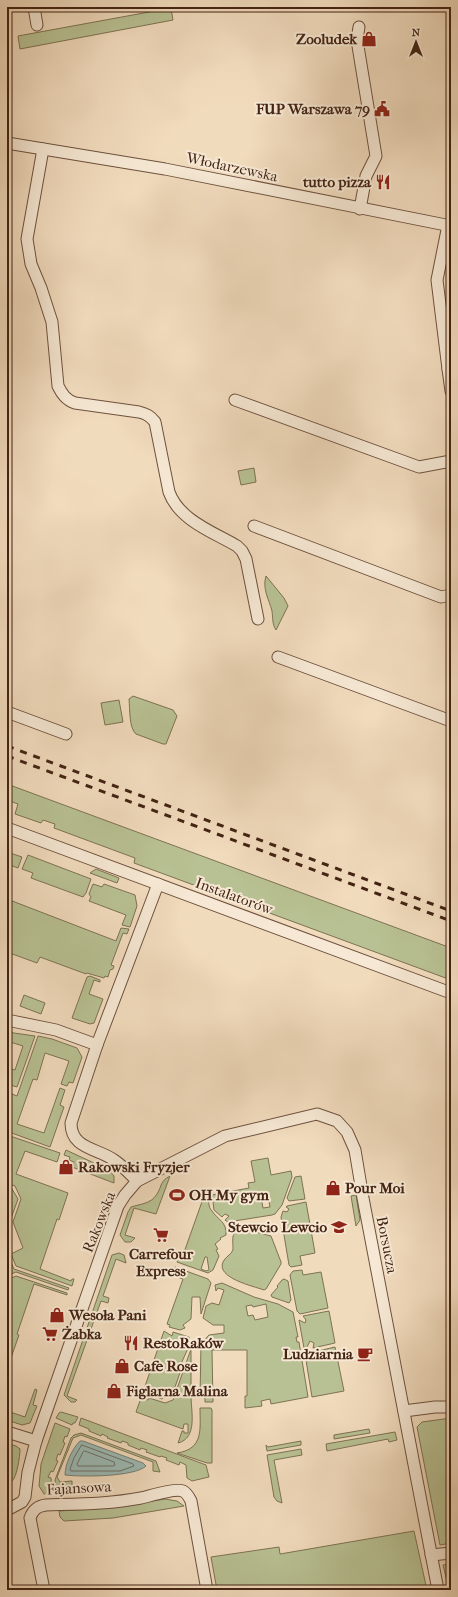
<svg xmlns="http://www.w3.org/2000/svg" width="458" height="1597" viewBox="0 0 458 1597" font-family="'IM FELL French Canon',serif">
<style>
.green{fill:#b8c193;stroke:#7e7253;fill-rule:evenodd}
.water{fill:#9bbab5;stroke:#787e74}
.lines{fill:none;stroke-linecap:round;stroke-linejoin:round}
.shore{stroke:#6f6e64;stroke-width:1}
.street-casing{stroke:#6e513e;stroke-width:13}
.street{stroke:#f6e8d4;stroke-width:11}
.rail{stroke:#432313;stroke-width:3;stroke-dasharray:7 7;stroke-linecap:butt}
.labels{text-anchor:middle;stroke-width:4;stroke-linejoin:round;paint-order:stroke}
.poi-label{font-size:15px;font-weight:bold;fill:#432313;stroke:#f6e8d4;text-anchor:start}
.street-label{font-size:15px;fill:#432313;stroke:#f6e8d4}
</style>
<rect width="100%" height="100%" fill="#f1dbbd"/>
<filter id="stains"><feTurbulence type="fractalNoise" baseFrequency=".005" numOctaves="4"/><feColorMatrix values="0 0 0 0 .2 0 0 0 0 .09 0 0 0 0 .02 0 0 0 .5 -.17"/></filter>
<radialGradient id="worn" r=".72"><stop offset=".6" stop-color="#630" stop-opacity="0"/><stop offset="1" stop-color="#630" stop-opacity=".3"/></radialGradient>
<g class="green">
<polygon points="171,8 173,20 20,49 18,36"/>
<polygon points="254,468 256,482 241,485 238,471"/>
<path d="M266,576L284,598L288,606L276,630C272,624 273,618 272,611C269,599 262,589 266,576Z"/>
<path d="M133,696L173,710L177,716L166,744H163L136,734C129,728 130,710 129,699Z"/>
<polygon points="119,700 123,722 105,725 101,703"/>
<polygon points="7,784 451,948 451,980 134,863 135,858 54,828 55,824 43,820 41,823 15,814 18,804 7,800"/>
<polygon points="7,852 22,857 18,868 7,864"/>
<polygon points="28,855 91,879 86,893 83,897 31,878 33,873 22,869"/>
<polygon points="96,869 119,878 117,883 90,873"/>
<polygon points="93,884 102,887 104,884 135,895 137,906 130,927 122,925 126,915 89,901 91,897 89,894"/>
<polygon points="7,899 116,941 121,928 129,929 127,934 123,933 111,965 114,966 113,969 110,970 108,977 105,976 104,978 87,973 86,974 40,957 37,963 7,952"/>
<polygon points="90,976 100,980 100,982 94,980 89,994 103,999 94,1023 90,1024 72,1018 87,977"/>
<polygon points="24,995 45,1003 41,1014 20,1006"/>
<polygon points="7,1032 35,1036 17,1087 7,1084 7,1068 15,1070 23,1046 7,1041"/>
<polygon points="38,1036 52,1039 77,1048 82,1057 73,1083 69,1082 67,1086 61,1084 69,1061 45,1053 37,1080 33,1079 17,1124 44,1133 60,1088 65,1090 60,1105 64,1107 50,1147 9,1132 7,1135 7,1108 12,1094 17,1096"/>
<polygon points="10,1136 60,1153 57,1162 25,1151 16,1174 68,1193 59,1220 57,1219 40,1269 71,1281 72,1279 74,1279 72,1286 16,1266 11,1254 23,1248 13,1222 21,1199 15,1186 7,1183 7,1145"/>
<polygon points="66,1150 109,1170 114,1176 114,1183 72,1167 74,1162 69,1160 70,1157 64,1155"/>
<path d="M268,1158L271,1175L291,1171L292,1177L282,1205L275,1214L272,1215L228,1222L225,1220L229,1216L225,1214L222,1217L214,1210L212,1195L249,1188L248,1183L255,1182L251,1161ZM268,1196L270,1207L263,1208L261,1197Z"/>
<path d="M170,1176L156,1214L134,1208L125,1235L135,1238L131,1242H125L120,1235L128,1212L131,1207C140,1204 151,1204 157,1194C162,1186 160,1181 170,1176Z"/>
<polygon points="301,1176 305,1199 289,1201 287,1198 295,1177"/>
<polygon points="7,1187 12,1189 18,1199 9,1224 7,1225 7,1198 9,1191 7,1190"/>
<polygon points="356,1195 360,1220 356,1226 351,1196"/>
<path d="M204,1196H208C209,1201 208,1207 212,1211C218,1220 227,1222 226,1235L220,1238L221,1239L215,1244L218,1249L216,1250L219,1256L213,1270L208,1273L177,1262L179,1257L182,1258ZM205,1257H207L209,1270L206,1271L201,1269Z"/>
<polygon points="306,1202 315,1253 300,1256 302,1265 291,1267 289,1265 281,1217 283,1211 287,1212 289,1209 286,1207 287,1206"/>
<path d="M244,1229L271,1236L281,1262V1264L266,1289L264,1290C253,1286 216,1278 223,1262C225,1257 231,1255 233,1250C233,1238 230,1231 244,1229Z"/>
<polygon points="7,1253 14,1269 69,1288 68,1290 16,1272 7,1276"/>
<polygon points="119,1253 124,1255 126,1263 116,1259 103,1296 109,1298 108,1303 101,1301 67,1396 77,1400 75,1402 71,1402 64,1395 112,1255"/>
<polygon points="175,1267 208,1279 211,1283 201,1314 200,1297 192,1297 191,1319 183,1325 185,1328 180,1330 169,1327 170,1325 167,1324 183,1279 172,1275"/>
<polygon points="302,1270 303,1275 321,1272 328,1308 300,1314 297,1311 290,1275 293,1271"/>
<polygon points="16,1276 67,1293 67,1295 34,1284 17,1334 19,1335 7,1369 7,1280"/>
<polygon points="284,1279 288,1281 291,1300 289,1303 272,1297 271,1295 278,1287 277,1286 282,1280"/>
<path d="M222,1283L254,1297L278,1304L293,1312L298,1337H296L297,1342H299L308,1397L271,1404L270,1399L261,1401L262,1406L245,1408V1396H247V1350H212L213,1402H205V1398L200,1397L201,1344L209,1335L224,1333V1325H213L203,1318L206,1306L212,1303L219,1305L224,1290L218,1288L216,1291L215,1285ZM266,1304L268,1317L255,1320L253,1315L248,1316L246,1306L252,1305L253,1307Z"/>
<polygon points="329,1311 335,1343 313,1348 314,1343 310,1341 306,1349 304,1348 299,1320 305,1323 306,1320 303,1316"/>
<polygon points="164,1331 172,1336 173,1332 189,1337 190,1344 180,1366 182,1367 175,1387 164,1393 164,1397 162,1399 143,1392"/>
<polygon points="335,1347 344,1391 312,1397 305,1354"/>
<path d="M191,1349V1392H190V1395L191,1396C191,1411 198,1438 178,1443L182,1431H184V1433H188V1424H184L183,1429L136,1412L141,1398L148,1400L149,1398L165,1403L173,1400Z"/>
<polygon points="35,1389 37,1390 33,1405 37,1406 30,1423 22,1425 7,1420 7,1411 25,1417"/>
<path d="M200,1408H211L212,1410V1463H207L177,1453C204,1449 200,1429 200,1408Z"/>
<polygon points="61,1412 78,1417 75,1423 73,1423 72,1425 56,1418 59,1413"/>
<polygon points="81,1418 206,1465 209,1477 192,1481 187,1478 186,1465 180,1462 179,1465 166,1460 167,1458 161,1456 160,1457 146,1452 147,1450 141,1448 140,1450 128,1445 128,1443 122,1441 121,1443 107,1438 108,1437 102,1434 101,1436 89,1431 89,1429 79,1425"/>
<polygon points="451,1418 451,1543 440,1545 417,1427 422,1422"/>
<polygon points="55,1423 70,1429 67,1437 65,1436 63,1442 65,1443 60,1455 58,1454 56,1460 58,1461 53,1472 51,1471 48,1477 51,1478 52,1492 50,1494 44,1494 39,1486 41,1464"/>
<polygon points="369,1429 370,1433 334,1439 334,1435"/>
<polygon points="395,1432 397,1440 389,1442 388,1439 327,1451 326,1444"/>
<polygon points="81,1433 156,1461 160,1472 153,1471 153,1462 81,1435 73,1438 57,1477 60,1482 72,1481 72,1491 70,1492 56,1493 55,1480 71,1438 74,1435"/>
<polygon points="301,1441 301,1445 267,1451 266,1445 268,1447"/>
<path d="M7,1443L16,1446L20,1449C20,1456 17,1477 12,1481H7Z"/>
<polygon points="301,1449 302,1455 274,1460 282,1503 277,1501 274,1497 267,1455"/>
<polygon points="165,1499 177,1501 184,1506 113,1518 64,1521 60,1517 59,1511 108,1508"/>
<polygon points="414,1531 427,1590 217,1590 211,1557 279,1547 280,1554"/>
<polygon points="450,1564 451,1590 449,1590 443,1565"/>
</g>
<path class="water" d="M80,1441H83L143,1463L146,1466C134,1477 82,1477 65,1475C65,1464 72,1449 80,1441Z"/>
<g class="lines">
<g class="shore">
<polygon points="82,1445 133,1464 134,1466 120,1471 71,1471 70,1469 74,1458"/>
<polygon points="85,1451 114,1462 115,1465 113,1466 78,1466 77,1464 83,1452"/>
</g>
<defs>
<g id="street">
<polyline points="34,7 37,25"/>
<polyline points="359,27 357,40 376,156 366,176 360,209"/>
<polyline points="7,143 165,169 451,226"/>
<path d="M43,149L27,239L31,264L41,288L52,322L58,386C62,394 66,400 75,403L139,412C147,414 150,416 155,422L169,492C179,520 213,532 237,546L242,551L246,559L258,619"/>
<polyline points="448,225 437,280 448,369 451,369"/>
<polyline points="448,369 451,391"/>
<polyline points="235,400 419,467 451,461"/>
<polyline points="254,526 441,597 451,595"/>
<polyline points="278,657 451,721"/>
<polyline points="7,712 66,734"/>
<polyline points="7,828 451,993"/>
<polyline points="7,1020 56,1030 97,1045"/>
<path d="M137,1181C130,1174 123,1166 114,1160C97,1148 71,1149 71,1123L97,1045L158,884"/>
<polyline points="404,1411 435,1407 451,1407"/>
<polyline points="7,1432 36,1441"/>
<polyline points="7,1510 22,1502 25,1497 28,1472 36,1441 118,1206 125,1195 137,1181 225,1136 317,1114 337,1121 347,1132 355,1150 363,1198 438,1590"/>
<polyline points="431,1555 451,1553"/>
<path d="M44,1590L30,1518C33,1510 37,1506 46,1505C77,1504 110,1504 141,1498C150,1496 175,1488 183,1491C187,1493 189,1497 191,1501L207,1590"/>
</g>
</defs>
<use href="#street" class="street-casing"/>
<use href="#street" class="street"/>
<g class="rail">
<polyline points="7,746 451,911"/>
<polyline points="7,756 451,921"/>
</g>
</g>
<defs>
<symbol id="shop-bare" viewBox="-9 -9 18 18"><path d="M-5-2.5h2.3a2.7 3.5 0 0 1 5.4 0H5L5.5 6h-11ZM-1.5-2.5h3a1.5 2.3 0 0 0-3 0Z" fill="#8f2418" stroke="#f6e8d4" stroke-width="2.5" paint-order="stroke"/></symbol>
<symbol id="civic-bare" viewBox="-9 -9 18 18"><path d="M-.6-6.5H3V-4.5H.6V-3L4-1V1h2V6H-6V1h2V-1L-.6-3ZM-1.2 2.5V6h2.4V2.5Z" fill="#8f2418" stroke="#f6e8d4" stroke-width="2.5" paint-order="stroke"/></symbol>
<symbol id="restaurant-bare" viewBox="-9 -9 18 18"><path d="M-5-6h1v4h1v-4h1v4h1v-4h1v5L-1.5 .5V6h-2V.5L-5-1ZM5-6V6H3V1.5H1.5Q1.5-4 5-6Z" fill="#8f2418" stroke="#f6e8d4" stroke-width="2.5" paint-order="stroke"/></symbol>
<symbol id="stadium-bare" viewBox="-9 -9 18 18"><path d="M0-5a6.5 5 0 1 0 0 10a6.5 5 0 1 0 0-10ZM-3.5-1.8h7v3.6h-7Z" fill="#8f2418" stroke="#f6e8d4" stroke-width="2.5" paint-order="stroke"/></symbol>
<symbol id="school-bare" viewBox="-9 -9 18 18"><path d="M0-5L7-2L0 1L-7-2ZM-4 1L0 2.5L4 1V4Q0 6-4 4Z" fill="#8f2418" stroke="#f6e8d4" stroke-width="2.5" paint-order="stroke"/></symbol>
<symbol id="supermarket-bare" viewBox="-9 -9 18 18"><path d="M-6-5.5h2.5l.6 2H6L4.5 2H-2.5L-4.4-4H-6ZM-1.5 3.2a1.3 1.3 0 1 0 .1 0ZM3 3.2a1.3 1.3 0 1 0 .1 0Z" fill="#8f2418" stroke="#f6e8d4" stroke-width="2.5" paint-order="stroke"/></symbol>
<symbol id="cafe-bare" viewBox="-9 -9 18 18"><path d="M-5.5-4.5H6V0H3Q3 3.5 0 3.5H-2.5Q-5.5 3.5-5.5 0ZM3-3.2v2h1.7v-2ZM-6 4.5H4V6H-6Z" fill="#8f2418" stroke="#f6e8d4" stroke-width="2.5" paint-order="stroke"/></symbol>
</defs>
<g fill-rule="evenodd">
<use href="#shop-bare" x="358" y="28" width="22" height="22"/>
<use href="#civic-bare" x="371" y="98" width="22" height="22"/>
<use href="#restaurant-bare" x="372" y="171" width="22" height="22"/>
<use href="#shop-bare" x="55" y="1156" width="22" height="22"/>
<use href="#shop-bare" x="322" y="1177" width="22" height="22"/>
<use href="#stadium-bare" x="166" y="1184" width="22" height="22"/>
<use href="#school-bare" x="328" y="1216" width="22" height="22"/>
<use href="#supermarket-bare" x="150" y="1224" width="22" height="22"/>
<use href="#shop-bare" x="46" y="1304" width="22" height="22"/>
<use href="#supermarket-bare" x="39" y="1323" width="22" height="22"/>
<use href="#restaurant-bare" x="120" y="1332" width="22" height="22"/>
<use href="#cafe-bare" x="354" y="1343" width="22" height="22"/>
<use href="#shop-bare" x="111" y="1355" width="22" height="22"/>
<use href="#shop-bare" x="103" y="1380" width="22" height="22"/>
</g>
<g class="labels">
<g class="poi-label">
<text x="357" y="44" text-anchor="end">Zooludek</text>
<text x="370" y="114" text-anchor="end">FUP Warszawa 79</text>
<text x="371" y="187" text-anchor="end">tutto pizza</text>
<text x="78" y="1172">Rakowski Fryzjer</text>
<text x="345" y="1193">Pour Moi</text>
<text x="189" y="1200">OH My gym</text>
<text x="327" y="1232" text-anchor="end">Stewcio Lewcio</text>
<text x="161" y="1259" text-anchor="middle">Carrefour<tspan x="161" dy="17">Express</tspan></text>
<text x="69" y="1320">Wesoła Pani</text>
<text x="62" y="1339">Żabka</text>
<text x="143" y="1348">RestoRaków</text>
<text x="353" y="1359" text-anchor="end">Ludziarnia</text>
<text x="134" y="1371">Cafe Rose</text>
<text x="126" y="1396">Figlarna Malina</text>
</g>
<g class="street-label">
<text transform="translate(232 167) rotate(12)" y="5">Włodarzewska</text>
<text transform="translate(234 896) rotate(20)" y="5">Instalatorów</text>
<text transform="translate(99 1222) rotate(-68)" y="5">Rakowska</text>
<text transform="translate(387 1245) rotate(79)" y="5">Borsucza</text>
<text transform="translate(79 1488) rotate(-3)" y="5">Fajansowa</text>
</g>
</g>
<rect width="458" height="1597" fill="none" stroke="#f1dbbd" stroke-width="24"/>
<rect x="8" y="8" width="442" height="1581" fill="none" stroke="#432313" stroke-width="2"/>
<rect x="12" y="12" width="434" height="1573" fill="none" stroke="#432313"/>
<g transform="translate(416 42)" stroke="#f6e8d4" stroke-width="3" paint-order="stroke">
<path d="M0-3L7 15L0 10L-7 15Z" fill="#432313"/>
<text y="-6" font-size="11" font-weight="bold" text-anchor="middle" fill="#432313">N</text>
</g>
<rect width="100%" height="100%" filter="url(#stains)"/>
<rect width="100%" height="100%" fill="url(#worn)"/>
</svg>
